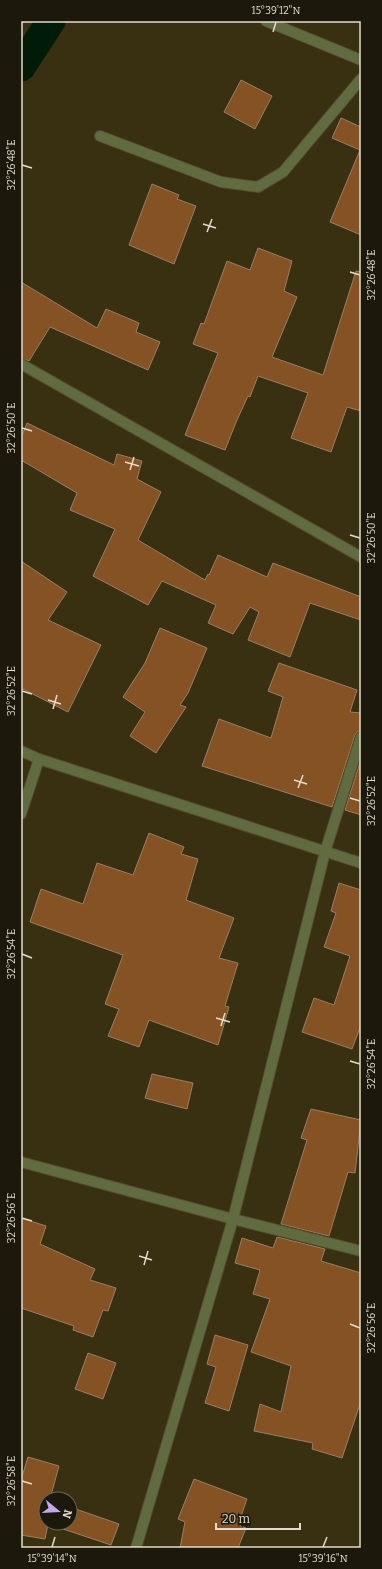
<svg xmlns="http://www.w3.org/2000/svg" width="382" height="1569" viewBox="0 0 382 1569" font-family="Bitter,serif">
<style>
.lines{fill:none;stroke-linecap:round;stroke-linejoin:round}
.canal{stroke:#001b07;stroke-width:29}
.building{fill:#855323;stroke:#997e67}
.street-casing{stroke:#544c30;stroke-width:12}
.street{stroke:#606c3f;stroke-width:10}
.ticks{fill:none;stroke:#e1dccb;stroke-width:1.5}
.neatline{fill:none;stroke:#e1dccb;stroke-width:1.5}
.ticks-label{font-size:10px;text-anchor:middle;fill:#e1dccb}
</style>
<rect width="100%" height="100%" fill="#393012"/>
<g class="lines">
<polyline class="canal" points="21,67 51,21"/>
</g>
<g class="building">
<polygon points="241,80 272,96 255,129 224,112"/>
<polygon points="341,118 361,127 361,235 330,222 360,150 332,138"/>
<polygon points="152,184 179,195 177,199 196,206 174,264 129,245"/>
<polygon points="258,248 292,261 284,291 297,297 272,357 323,375 356,271 361,272 361,411 347,407 331,452 291,438 308,393 258,376 250,397 248,396 237,420 225,450 185,435 218,353 193,344 201,323 204,324 227,261 250,270"/>
<polygon points="21,282 97,328 106,309 139,323 136,332 160,342 148,370 50,327 29,361 21,358"/>
<polygon points="27,423 114,465 117,454 142,461 137,479 161,492 138,540 205,580 208,574 209,575 218,555 267,577 273,563 361,597 361,620 310,603 290,657 248,640 259,612 250,607 233,634 208,623 216,605 162,581 148,605 93,576 115,529 70,510 77,493 21,460 21,438"/>
<polygon points="21,561 67,592 48,620 101,645 68,712 21,688"/>
<polygon points="160,628 207,648 188,693 180,705 186,707 156,753 130,736 145,712 123,697 145,663"/>
<polygon points="279,663 357,690 350,712 361,713 361,731 357,732 355,735 332,807 202,766 219,719 271,738 283,697 268,691"/>
<polygon points="361,759 361,815 345,810"/>
<polygon points="149,833 184,847 181,854 198,859 186,900 234,918 219,958 238,963 225,1006 229,1007 218,1045 149,1020 139,1047 108,1036 119,1009 105,1004 123,955 30,922 41,889 83,904 97,863 133,875"/>
<polygon points="339,883 361,890 361,1025 352,1049 302,1032 314,998 334,1005 350,956 324,947 336,913 331,911"/>
<polygon points="152,1074 193,1083 187,1109 145,1098"/>
<polygon points="311,1109 361,1120 355,1173 348,1172 329,1236 281,1224 307,1140 301,1138"/>
<polygon points="21,1218 46,1226 40,1244 95,1269 90,1280 116,1288 108,1311 103,1310 93,1337 73,1330 74,1326 21,1308"/>
<polygon points="277,1237 325,1249 321,1261 361,1273 361,1401 342,1458 312,1449 313,1443 254,1431 260,1404 281,1412 291,1366 251,1352 270,1299 253,1294 260,1270 235,1263 242,1238 273,1248"/>
<polygon points="215,1335 248,1345 229,1411 205,1403 216,1367 207,1364"/>
<polygon points="88,1353 116,1363 103,1399 75,1389"/>
<polygon points="28,1457 59,1466 50,1499 46,1499 46,1523 70,1523 70,1507 119,1524 111,1545 48,1524 45,1539 21,1535 21,1480"/>
<polygon points="194,1479 247,1499 238,1525 246,1528 238,1548 180,1548 185,1522 178,1519"/>
</g>
<g class="lines">
<defs>
<g id="street">
<polyline points="266,21 361,60"/>
<polyline points="100,136 221,182 258,187 283,172 361,79"/>
<polyline points="21,364 361,557"/>
<polyline points="21,751 39,759 361,863"/>
<polyline points="21,814 39,759"/>
<polyline points="21,1162 233,1219 361,1251"/>
<polyline points="136,1548 233,1219 325,852 361,737"/>
</g>
</defs>
<use href="#street" class="street-casing"/>
<use href="#street" class="street"/>
</g>
<path class="ticks" d="M273,32L276,22M22,165L32,168M203,224L216,228M207,232L212,219M350,272L360,275M22,428L32,431M125,462L139,466M130,470L134,457M350,535L360,538M22,691L32,694M48,700L61,704M53,709L57,695M294,780L307,784M298,788L303,775M350,798L360,801M22,954L32,958M216,1018L230,1022M221,1026L225,1013M350,1061L360,1064M22,1218L32,1221M139,1256L152,1260M144,1265L148,1251M350,1324L360,1328M22,1481L32,1484M52,1547L55,1537M323,1547L327,1537"/>
<rect width="382" height="1569" fill="none" stroke="#1c180c" stroke-width="44"/>
<g transform="translate(58 1511) rotate(108)"><circle r="19" fill="#1c180c" stroke="#6b6658"/>
<path d="M0-3L7 15L0 10L-7 15Z" fill="#c5a6f0"/>
<text y="-6" font-size="11" font-weight="bold" text-anchor="middle" fill="#e1dccb">N</text>
</g>
<path d="M216 1523v6h84v-6" fill="none" stroke="#e1dccb" stroke-width="2"/>
<text x="222" y="1523" font-size="12" fill="#e1dccb" stroke="#1c180c" stroke-width="3" paint-order="stroke">20 m</text>
<rect x="22" y="22" width="338" height="1525" class="neatline"/>
<g class="ticks-label">
<text x="276" y="14">15°39'12"N</text>
<text transform="translate(11 165) rotate(-90)" y="4">32°26'48"E</text>
<text transform="translate(371 275) rotate(-90)" y="4">32°26'48"E</text>
<text transform="translate(11 428) rotate(-90)" y="4">32°26'50"E</text>
<text transform="translate(371 538) rotate(-90)" y="4">32°26'50"E</text>
<text transform="translate(11 691) rotate(-90)" y="4">32°26'52"E</text>
<text transform="translate(371 801) rotate(-90)" y="4">32°26'52"E</text>
<text transform="translate(11 954) rotate(-90)" y="4">32°26'54"E</text>
<text transform="translate(371 1064) rotate(-90)" y="4">32°26'54"E</text>
<text transform="translate(11 1218) rotate(-90)" y="4">32°26'56"E</text>
<text transform="translate(371 1328) rotate(-90)" y="4">32°26'56"E</text>
<text transform="translate(11 1481) rotate(-90)" y="4">32°26'58"E</text>
<text x="52" y="1562">15°39'14"N</text>
<text x="323" y="1562">15°39'16"N</text>
</g>
</svg>
